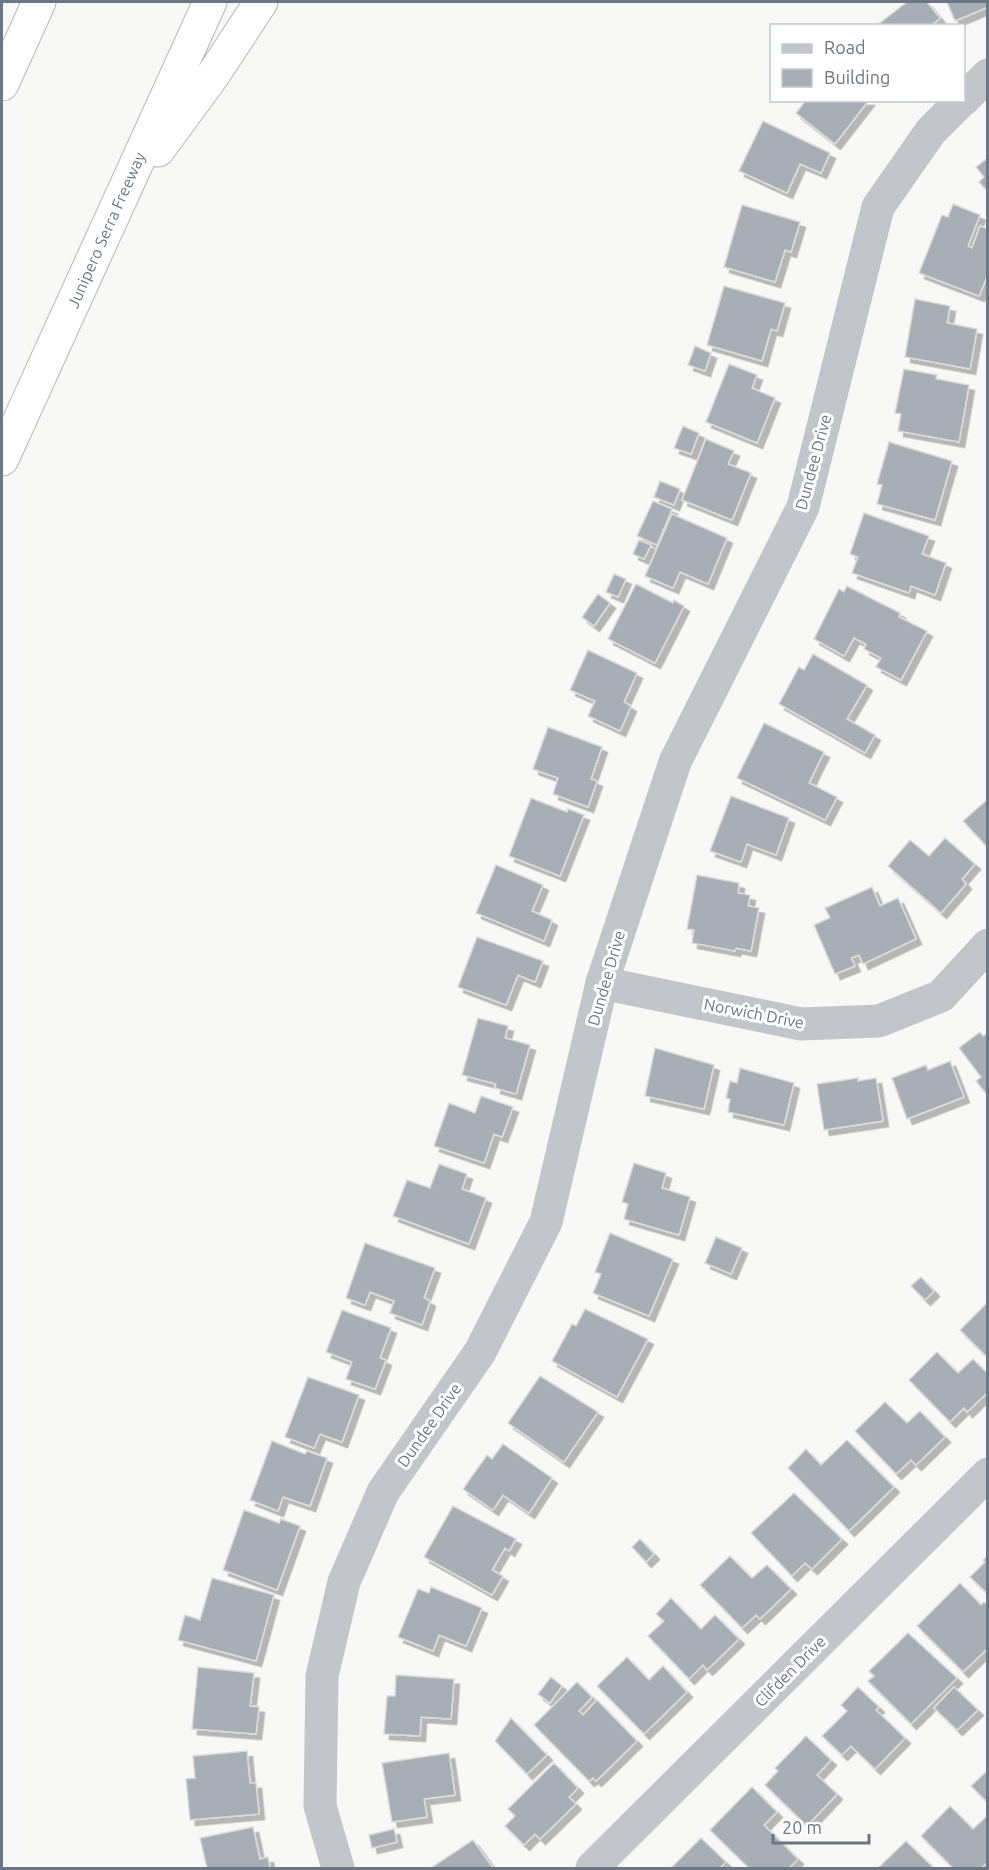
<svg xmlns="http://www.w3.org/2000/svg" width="989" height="1870" viewBox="0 0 989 1870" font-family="Ubuntu,sans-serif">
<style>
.building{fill:#a8aeb5;stroke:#dadad9;stroke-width:1.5;filter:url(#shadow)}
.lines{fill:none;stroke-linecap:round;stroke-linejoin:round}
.highway-casing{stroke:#b4b7ba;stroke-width:35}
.minor{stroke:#c2c5c9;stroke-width:33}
.highway{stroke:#fff;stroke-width:33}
.labels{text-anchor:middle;stroke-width:6;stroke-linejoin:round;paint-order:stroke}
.street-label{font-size:16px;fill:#6b7784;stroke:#fff}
</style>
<defs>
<filter id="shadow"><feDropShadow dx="5.5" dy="5.5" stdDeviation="0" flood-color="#0004"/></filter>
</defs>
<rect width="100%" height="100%" fill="#f8f8f6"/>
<g class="building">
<polygon points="907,2 927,2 940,18 931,26 876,26"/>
<polygon points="947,2 988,2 988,7 955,21"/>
<polygon points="806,100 869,100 835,144 796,113"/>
<polygon points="763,121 830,153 821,173 800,164 787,193 739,171"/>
<polygon points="988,158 988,192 979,182 984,177 976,167"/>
<polygon points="953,204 980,215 968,246 972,248 980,226 988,229 988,274 979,296 919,273 942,215 948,217"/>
<polygon points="742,205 800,222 791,252 785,250 775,282 724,267"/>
<polygon points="724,286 785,303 777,331 771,329 762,361 707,345"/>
<polygon points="915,299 950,306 947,323 977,329 970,369 905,357"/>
<polygon points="695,346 711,353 705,371 688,365"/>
<polygon points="729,364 757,375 752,388 775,398 757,443 706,422"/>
<polygon points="904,369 937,375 936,379 969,385 959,442 898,431 901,414 895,413"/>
<polygon points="683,426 699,433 691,454 674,448"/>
<polygon points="706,439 734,451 728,464 751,473 732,520 682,500"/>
<polygon points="889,442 952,461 935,520 877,504 882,485 877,484"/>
<polygon points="660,481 680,489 674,505 654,497"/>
<polygon points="653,501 672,509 657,545 637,536"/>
<polygon points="864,513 929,536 922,554 946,563 935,595 911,586 909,593 852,573 858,557 850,554"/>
<polygon points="672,514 727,538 708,584 680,572 673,588 645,576"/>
<polygon points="639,540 651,545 644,559 633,554"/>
<polygon points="614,574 626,579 618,597 606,592"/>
<polygon points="636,584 673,603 674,600 684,606 655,663 608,639"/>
<polygon points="847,586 900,613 899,617 927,631 901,680 876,667 881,658 864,649 866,644 854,638 844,656 814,639 839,589 844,592"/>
<polygon points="598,594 610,603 594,626 582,617"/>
<polygon points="588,650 637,673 624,702 631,706 620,731 588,716 595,701 570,690"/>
<polygon points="813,654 867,685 847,719 875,735 865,753 779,704 799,667 804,670"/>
<polygon points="764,723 824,752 809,783 837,797 825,820 737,778"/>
<polygon points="548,727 602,747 591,779 597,781 588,807 553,794 558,778 533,769"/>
<polygon points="731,796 789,818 776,855 747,844 741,862 710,851"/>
<polygon points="531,798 567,812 568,809 584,815 560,876 509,856"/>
<polygon points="988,799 988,848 963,821"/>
<polygon points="945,838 975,864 962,879 966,884 941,913 888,866 910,840 929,856"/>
<polygon points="496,865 543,885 532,911 552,920 544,941 476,913"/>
<polygon points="697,875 739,883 738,893 750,895 748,906 759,908 751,951 736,948 735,951 692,943 694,930 687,929"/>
<polygon points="872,887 880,906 898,898 916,939 863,964 859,955 851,958 855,966 835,974 814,925 830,918 825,908"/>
<polygon points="477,937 543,961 535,982 518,975 506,1005 458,987"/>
<polygon points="478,1018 508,1026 505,1038 530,1045 516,1094 495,1088 496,1084 462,1075"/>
<polygon points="980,1032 983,1036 988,1033 988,1096 976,1081 981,1077 959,1048"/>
<polygon points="655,1048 714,1065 704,1109 645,1096"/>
<polygon points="950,1061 964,1097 907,1119 892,1078 926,1065 928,1070"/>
<polygon points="740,1068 794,1083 784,1125 728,1112 730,1099 726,1098 730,1081 737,1083"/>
<polygon points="858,1078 858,1081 876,1078 883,1121 824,1130 817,1084"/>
<polygon points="481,1096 513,1107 502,1137 494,1134 484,1163 434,1146 449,1103 475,1113"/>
<polygon points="634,1163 666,1173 662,1188 690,1197 679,1235 624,1219 628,1204 622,1202"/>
<polygon points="439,1164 467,1174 462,1189 486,1198 469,1244 393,1216 407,1180 430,1188"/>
<polygon points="610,1233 673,1259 649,1316 593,1293 601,1274 595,1272"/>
<polygon points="716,1237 742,1248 731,1274 705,1263"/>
<polygon points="365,1243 435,1268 424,1298 430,1301 422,1325 390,1313 394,1301 370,1292 365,1305 346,1298"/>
<polygon points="921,1277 934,1291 925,1300 911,1286"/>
<polygon points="988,1302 988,1358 960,1330"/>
<polygon points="585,1309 648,1339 617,1397 552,1361 572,1324 576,1326"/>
<polygon points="342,1310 391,1328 380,1358 386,1360 375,1389 346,1379 352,1362 326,1352"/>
<polygon points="937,1352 958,1373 973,1359 988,1374 988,1392 967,1412 964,1408 950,1422 909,1380"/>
<polygon points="540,1376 598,1412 564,1462 508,1423"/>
<polygon points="308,1377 359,1395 342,1442 320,1434 314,1448 285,1437"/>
<polygon points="885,1402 907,1423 920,1411 945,1437 916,1465 911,1460 896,1474 855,1431"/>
<polygon points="847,1440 894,1487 849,1531 788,1468 806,1449 821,1465"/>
<polygon points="272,1441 305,1454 307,1451 327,1458 310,1506 283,1497 278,1511 250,1500"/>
<polygon points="503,1444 552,1478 529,1513 503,1495 493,1510 463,1489 487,1455 492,1459"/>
<polygon points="794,1493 842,1539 812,1569 805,1563 792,1576 751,1533"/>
<polygon points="453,1506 516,1539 509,1551 505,1548 492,1570 503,1576 492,1595 424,1557"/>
<polygon points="244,1510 279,1523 281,1519 300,1526 277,1590 223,1570"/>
<polygon points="640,1539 654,1554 646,1562 632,1547"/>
<polygon points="988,1555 988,1594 970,1577 985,1562 983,1560"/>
<polygon points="730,1556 752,1578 767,1565 791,1589 760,1619 756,1615 742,1628 700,1585"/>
<polygon points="212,1578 274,1595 256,1661 178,1640 185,1615 200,1620"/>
<polygon points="960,1583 981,1605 984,1602 988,1606 988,1648 963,1672 917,1626"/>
<polygon points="431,1587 482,1608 466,1646 439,1635 433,1651 398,1637 418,1589 429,1593"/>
<polygon points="671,1598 701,1629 715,1615 739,1639 707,1670 703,1665 689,1679 648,1636 664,1621 656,1614"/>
<polygon points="908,1633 957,1678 911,1724 868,1681 874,1676 869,1671"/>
<polygon points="627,1657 649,1680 663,1666 687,1692 644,1734 597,1686"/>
<polygon points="198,1667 254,1673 250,1706 259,1707 256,1734 192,1729"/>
<polygon points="396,1675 454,1679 451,1719 421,1717 420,1736 384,1734 387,1696 395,1696"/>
<polygon points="551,1677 562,1686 550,1703 538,1694"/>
<polygon points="577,1682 592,1697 579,1711 583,1715 597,1700 637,1741 596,1781 593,1778 589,1781 534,1725"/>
<polygon points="858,1687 879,1707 876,1710 905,1738 875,1769 851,1746 842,1755 822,1736 847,1711 841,1705"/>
<polygon points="954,1687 978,1710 957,1730 934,1708"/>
<polygon points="511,1718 547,1755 527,1774 495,1741"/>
<polygon points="806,1736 831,1760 817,1775 837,1794 807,1826 765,1785 778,1771 775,1768"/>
<polygon points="247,1751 250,1783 256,1783 259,1814 190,1820 186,1779 195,1778 193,1756"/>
<polygon points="449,1753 455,1795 424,1799 427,1817 392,1822 382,1763"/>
<polygon points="554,1763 578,1788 569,1797 576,1804 540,1839 535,1834 524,1845 505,1826 515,1816 508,1809"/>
<polygon points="988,1770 988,1803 971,1786"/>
<polygon points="752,1787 777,1812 764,1825 798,1859 789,1868 749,1868 710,1830"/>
<polygon points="950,1806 973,1829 988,1815 988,1862 981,1868 953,1868 921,1836"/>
<polygon points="253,1827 260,1859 268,1857 270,1868 207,1868 200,1838"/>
<polygon points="394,1829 397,1842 372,1848 369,1835"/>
<polygon points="701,1838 726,1862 720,1868 671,1868"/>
<polygon points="473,1840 493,1868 431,1868"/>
<polygon points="906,1841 934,1868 878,1868"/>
</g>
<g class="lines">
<defs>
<g id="highway">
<polyline points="2,84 39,2"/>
<polyline points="158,150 213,75 261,2"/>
<polyline points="2,459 210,2"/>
</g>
</defs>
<use href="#highway" class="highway-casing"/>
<g class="minor">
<polyline points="964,99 988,75"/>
<polyline points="602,983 801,1024 879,1021 941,996 988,945"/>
<polyline points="338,1868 320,1806 322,1676 344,1582 383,1492 480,1352 546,1222 602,983 675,762 803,507 878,207 931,131 962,100"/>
<polyline points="592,1868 988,1474"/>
</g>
<use href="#highway" class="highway"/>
</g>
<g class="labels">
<g class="street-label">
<text transform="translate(106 230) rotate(-66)" y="6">Junipero Serra Freeway</text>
<text transform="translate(813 462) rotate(-75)" y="6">Dundee Drive</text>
<text transform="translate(606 978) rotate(-74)" y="6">Dundee Drive</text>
<text transform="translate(754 1013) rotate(11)" y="6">Norwich Drive</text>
<text transform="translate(429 1425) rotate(-55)" y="6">Dundee Drive</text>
<text transform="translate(790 1671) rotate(-45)" y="6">Clifden Drive</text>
</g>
</g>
<rect width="989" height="1870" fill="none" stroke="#6b7784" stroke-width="6"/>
<rect x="770" y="24" width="195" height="78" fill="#ffffff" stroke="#c4c9ce" stroke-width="1.5"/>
<rect x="782" y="44" width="30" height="9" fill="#c2c5c9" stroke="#c4c9ce" stroke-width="1.5"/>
<text x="824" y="54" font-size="18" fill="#6b7784">Road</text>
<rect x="782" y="69" width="30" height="18" fill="#a8aeb5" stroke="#c4c9ce" stroke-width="1.5"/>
<text x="824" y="84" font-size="18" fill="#6b7784">Building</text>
<path d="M773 1834v9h96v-9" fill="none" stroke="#6b7784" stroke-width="3"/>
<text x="782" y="1834" font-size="18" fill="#6b7784" stroke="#ffffff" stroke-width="4.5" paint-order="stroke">20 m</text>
</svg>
